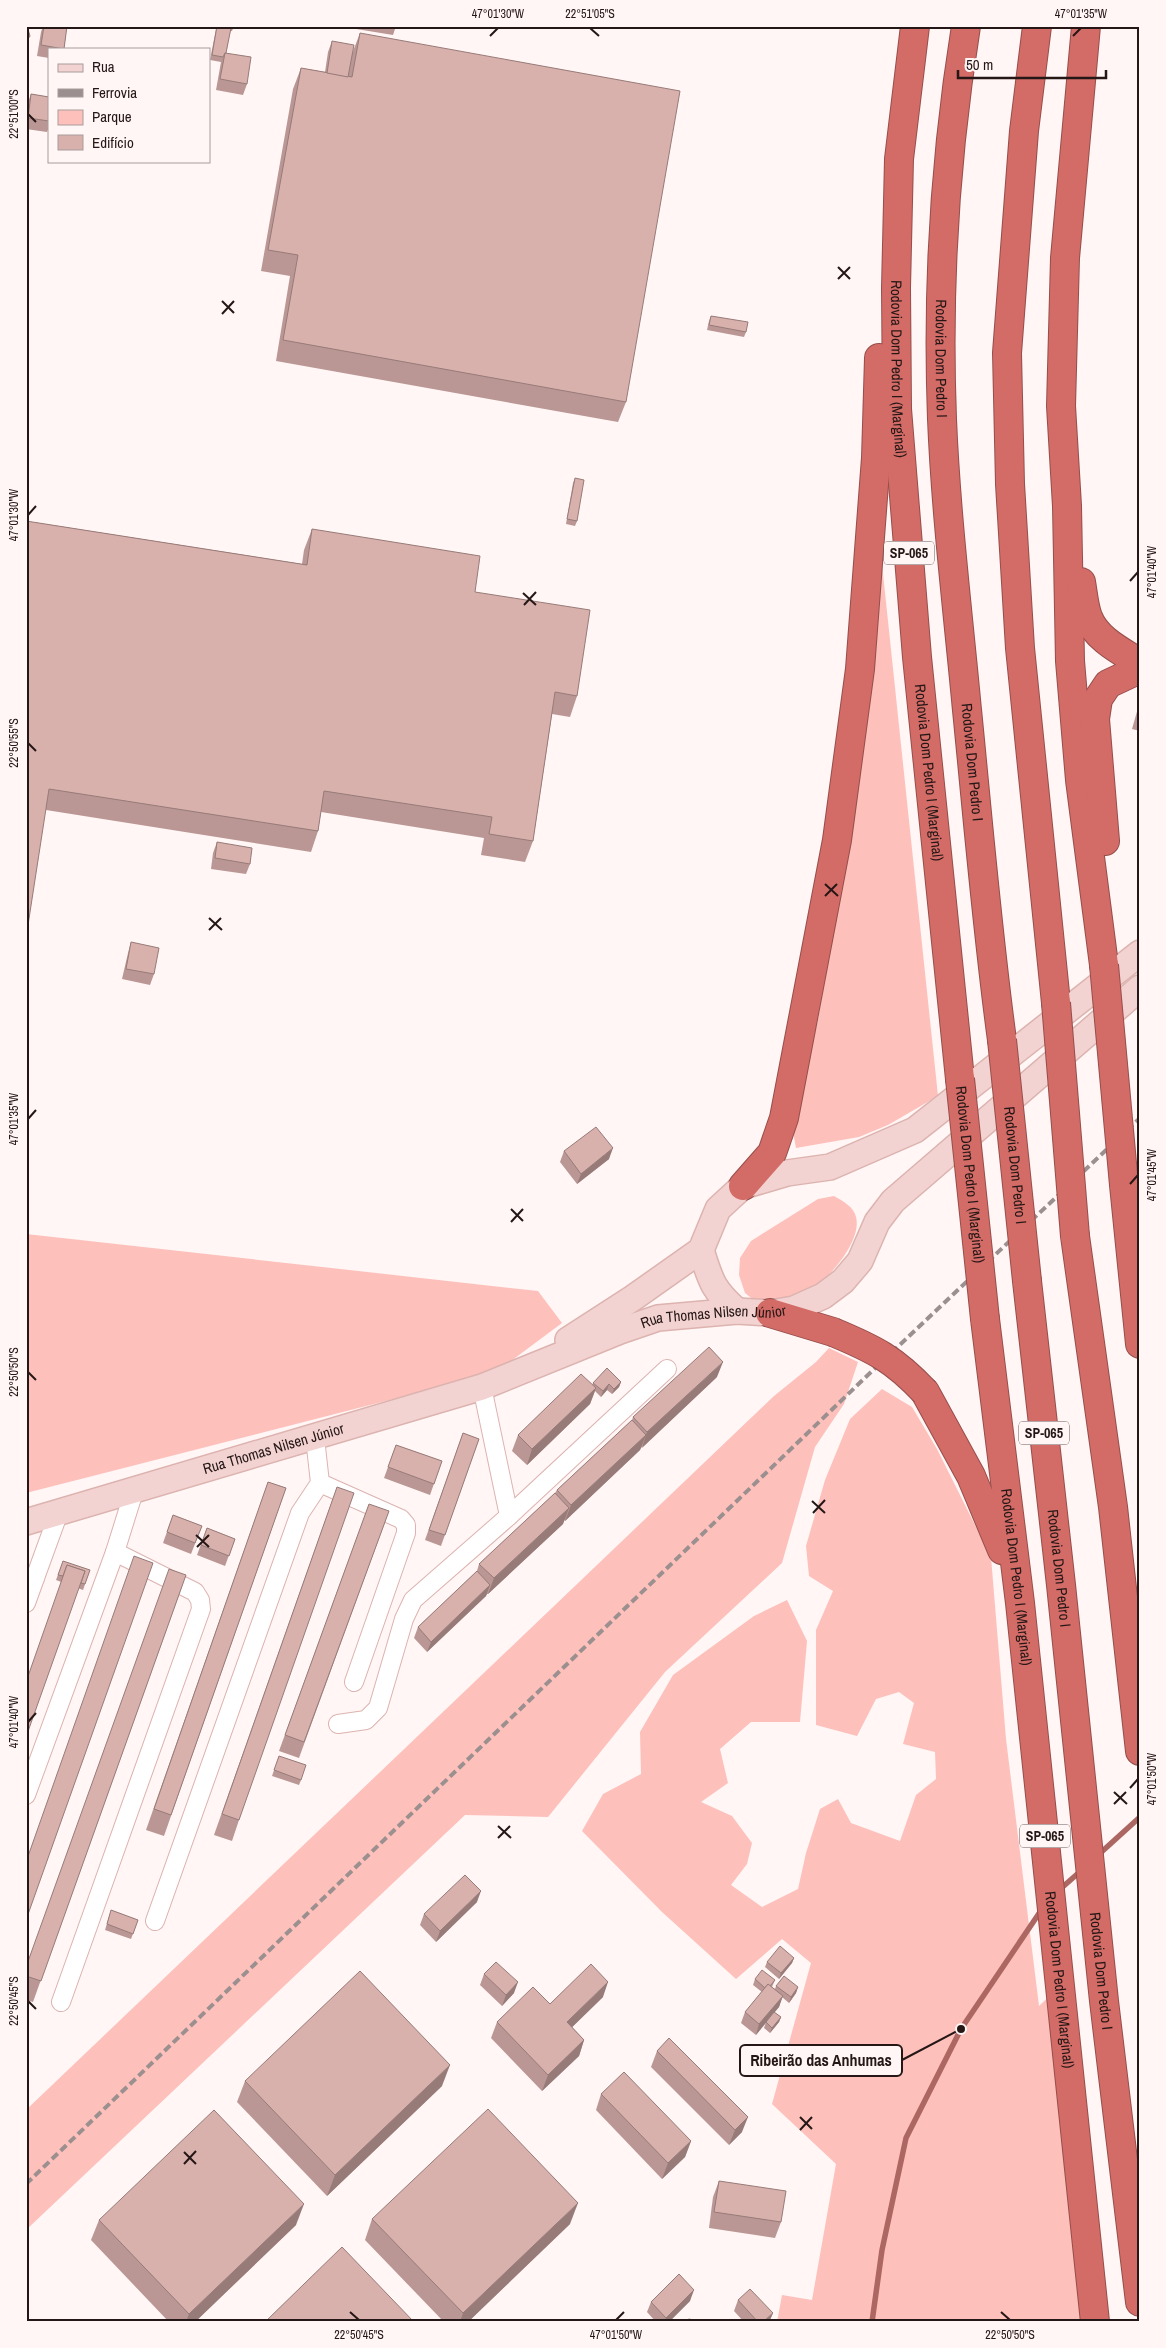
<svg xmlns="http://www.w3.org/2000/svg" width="1166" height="2348" viewBox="0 0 1166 2348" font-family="'Archivo Narrow',sans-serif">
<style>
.green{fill:#fec0bb}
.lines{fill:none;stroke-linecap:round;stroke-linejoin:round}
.stream{stroke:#ac6763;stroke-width:5.5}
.street-casing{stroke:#dcb3af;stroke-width:20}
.secondary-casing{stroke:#dcb3af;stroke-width:28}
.highway-casing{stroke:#964e4b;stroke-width:30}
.street{stroke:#fff;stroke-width:18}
.secondary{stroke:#f2d3d1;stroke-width:25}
.highway{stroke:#d36b67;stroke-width:28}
.rail{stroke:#9b908f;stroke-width:4;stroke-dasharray:8 4;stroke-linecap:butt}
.highway-bridge-casing{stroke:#964e4b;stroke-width:30;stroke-linecap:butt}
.highway-bridge{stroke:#d36b67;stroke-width:28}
.wall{fill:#ba9794}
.shaded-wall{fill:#977b78}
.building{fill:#d8b0ac;stroke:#977b78}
.ticks{fill:none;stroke:#251716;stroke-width:2}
.labels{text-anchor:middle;stroke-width:5;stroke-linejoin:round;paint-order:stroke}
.shield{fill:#fff6f5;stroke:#665a59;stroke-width:1}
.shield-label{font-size:14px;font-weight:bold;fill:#251716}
.street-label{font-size:15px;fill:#251716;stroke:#fff6f5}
.leader{fill:none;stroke:#251716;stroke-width:2}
.callout-dot{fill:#251716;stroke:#fff6f5;stroke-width:2}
.callout{fill:#fff6f5;stroke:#251716;stroke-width:2}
.callout-label{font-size:16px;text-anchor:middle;font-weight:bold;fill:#251716}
.neatline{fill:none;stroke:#251716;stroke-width:2}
.ticks-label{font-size:12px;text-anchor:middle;fill:#251716}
</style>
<rect width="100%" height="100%" fill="#fff6f5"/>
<g class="green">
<polygon points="880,545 938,1096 888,1125 859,1137 796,1148 792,1126 818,1020 840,890"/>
<path d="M834,1196C843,1201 854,1207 856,1217C863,1244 821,1288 798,1299C788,1304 771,1303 760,1305L745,1293L739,1275L740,1258L751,1241L818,1199Z"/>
<polygon points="26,1234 538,1291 562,1323 495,1373 26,1493"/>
<polygon points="829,1348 858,1362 844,1404 815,1447 782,1563 665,1672 548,1817 465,1815 26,2230 26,2110 774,1396 816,1362"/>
<polygon points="882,1389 912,1407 937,1449 991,1557 1006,1739 1039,2006 1061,1985 1096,2322 777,2322 782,2295 812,2300 836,2164 772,2104 811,1963 782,1939 736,1979 662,1912 582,1831 603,1794 641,1774 640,1732 673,1675 754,1616 787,1600 807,1641 800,1722 751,1722 720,1749 728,1783 701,1802 732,1816 752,1843 747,1864 731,1885 762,1907 798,1889 806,1853 820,1809 838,1799 851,1823 900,1841 916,1795 936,1779 935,1752 903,1744 914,1703 899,1692 876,1699 857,1736 816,1725 816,1630 833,1591 809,1576 806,1546 825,1480 850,1419"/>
</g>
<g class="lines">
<g class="stream">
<polyline points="1097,1856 1140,1817"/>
<polyline points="1058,1891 1083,1869"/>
<polyline points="872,2322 882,2250 906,2138 961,2029 1042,1909"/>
</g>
<defs>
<g id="street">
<polyline points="482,1387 509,1516"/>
<polyline points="320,1483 401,1519 406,1525 406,1533 354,1682"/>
<polyline points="35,1578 59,1512"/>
<polyline points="26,1579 35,1578 26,1603"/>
<polyline points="338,1724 366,1720 378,1708 404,1619 413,1600 509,1516 667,1369"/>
<polyline points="26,1795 115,1552 135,1488"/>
<polyline points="155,1921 300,1513 320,1483 315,1438"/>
<polyline points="61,2002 201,1609 200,1600 195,1592 115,1552"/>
</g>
<g id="secondary">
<path d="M701,1250C711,1281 712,1289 737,1311"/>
<polyline points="568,1340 633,1298 701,1250 718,1209 743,1186 787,1173 830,1167 915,1130 1140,953"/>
<path id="s1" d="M26,1522L482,1387L620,1331L658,1318L737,1311L770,1313L794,1309L823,1296L843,1281L860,1261L877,1222L893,1201L1140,988"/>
</g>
<g id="highway">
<path id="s2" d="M915,26L899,159L896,288L897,409L917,657L960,1079"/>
<path id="s3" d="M966,26C945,156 937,288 942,419C946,516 958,613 967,710C978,820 987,930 1002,1040"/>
<polyline points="1037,26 1024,131 1007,353 1010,484 1020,648 1056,1003"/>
<polyline points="1086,26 1065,258 1061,406 1067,506 1070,661 1080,780 1104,965"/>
<path d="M1081,582C1083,593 1084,607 1088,617C1096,639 1121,651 1140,663"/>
<polyline points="1105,841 1095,719 1098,699 1108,684 1140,669"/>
<polyline points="1124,1185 1140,1344"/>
<polyline points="743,1186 772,1153 784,1118 837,840 860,669 876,458 879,358"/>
<polyline points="1075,1236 1113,1507 1140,1751"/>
<path id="s4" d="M1027,1281L1061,1585L1104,2001L1140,2302"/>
<polyline points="770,1313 833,1332"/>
<path id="s5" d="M985,1319L1020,1603L1095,2322"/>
<polyline points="925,1392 971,1476 1002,1550"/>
</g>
</defs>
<use href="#street" class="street-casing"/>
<use href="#secondary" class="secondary-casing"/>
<use href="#highway" class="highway-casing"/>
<use href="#street" class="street"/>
<use href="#secondary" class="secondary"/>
<use href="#highway" class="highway"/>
<polyline class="rail" points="26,2184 870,1373 1140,1118"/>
<defs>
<g id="highway-bridge">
<polyline points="1104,965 1124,1185"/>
<polyline points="1056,1003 1075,1236"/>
<path id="s6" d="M1002,1040L1027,1281"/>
<path id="s7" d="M960,1079L985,1319"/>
<path d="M833,1332C874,1349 894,1359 925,1392"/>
</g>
</defs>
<use href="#highway-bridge" class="highway-bridge-casing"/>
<use href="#highway-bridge" class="highway-bridge"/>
</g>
<g class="wall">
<polygon points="43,26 67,26 64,49 49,49 49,58 37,56 41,32"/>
<polygon points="216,26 234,26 232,31 230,31 226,53 247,84 243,95 216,90 221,62 210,60 216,29 215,28"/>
<polygon points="338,26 396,26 393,35"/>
<polygon points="360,33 626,402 618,422 276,361 290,276 261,271 293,89 301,68 325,72 328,52 332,41 352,54"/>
<polygon points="31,94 49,97 49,127 47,132 26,129 26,112 27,105"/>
<polygon points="711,316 746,332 744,337 707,330 709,321"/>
<polygon points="575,478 577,521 575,526 566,524 573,483"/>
<polygon points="26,521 302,564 304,550 312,529 475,592 577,696 570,717 552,714 533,841 525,862 481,855 484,838 321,812 318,831 311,852 46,810"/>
<polygon points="1140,701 1140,731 1132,729"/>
<polygon points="217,842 250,864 246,874 211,869 213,853"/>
<polygon points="131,942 154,974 150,985 122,979 128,953"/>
<polygon points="564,1151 609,1159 577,1184 560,1162"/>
<polygon points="717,1377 641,1448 640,1450 565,1521 564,1520 563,1524 488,1594 487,1594 486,1596 427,1652 414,1638 418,1627 477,1571 479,1564 555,1493 557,1490 632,1420 633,1417"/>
<polygon points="621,1382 619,1387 612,1394 607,1390 601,1397 595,1391 590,1404 527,1465 512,1451 518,1435 592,1385 593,1383"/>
<polygon points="463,1433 479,1439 441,1546 425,1540"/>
<polygon points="396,1445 442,1461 430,1495 384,1478"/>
<polygon points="268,1482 286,1488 164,1836 146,1830"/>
<polygon points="337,1487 239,1820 232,1841 214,1835"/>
<polygon points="369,1504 389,1511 299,1758 279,1751"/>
<polygon points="173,1515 202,1526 191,1554 163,1543"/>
<polygon points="207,1528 235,1539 225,1566 197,1555"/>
<polygon points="63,1561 90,1570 83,1590 56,1580"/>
<polygon points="186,1575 33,2002 26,2000 26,1966"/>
<polygon points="279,1756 301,1780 299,1785 272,1776"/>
<polygon points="477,1902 436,1942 420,1925 424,1914"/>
<polygon points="111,1910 138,1920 131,1939 105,1930"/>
<polygon points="794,1958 792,1963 779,1979 765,1967 767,1962"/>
<polygon points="484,1974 514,1993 502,2006 480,1985"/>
<polygon points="755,1979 775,1980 772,1987 775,1989 776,1986 798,1987 796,1993 789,2003 782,1997 779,2007 774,2012 781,2017 779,2022 770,2033 764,2028 766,2022 756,2035 741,2023 745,2012 762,1992 753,1985"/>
<polygon points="603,1997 572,2027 584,2040 579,2056 542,2091 491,2038 497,2022 550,2004"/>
<polygon points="657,2051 742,2132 729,2145 651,2067"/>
<polygon points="245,2081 442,2086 327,2196 237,2102"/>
<polygon points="601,2094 691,2141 685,2157 662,2179 596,2110"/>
<polygon points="719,2181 781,2222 775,2238 709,2228 713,2197"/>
<polygon points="372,2219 570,2224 468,2322 444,2322 365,2240"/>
<polygon points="99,2220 296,2225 195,2322 169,2322 91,2240"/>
<polygon points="738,2300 773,2313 769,2322 744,2322 734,2311"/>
<polygon points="690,2301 669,2322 656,2322 647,2312 651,2302"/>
</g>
<g class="shaded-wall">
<polygon points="613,1148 609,1159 577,1184 581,1174"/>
<polygon points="723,1362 717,1377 642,1448 647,1432"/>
<polygon points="621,1382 619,1387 612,1394 614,1389"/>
<polygon points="609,1384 607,1390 601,1397 603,1391"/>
<polygon points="596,1388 590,1404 527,1465 532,1449"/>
<polygon points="646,1435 640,1450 565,1521 571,1505"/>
<polygon points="569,1508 563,1524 488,1594 494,1578"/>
<polygon points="490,1585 486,1596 427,1652 431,1642"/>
<polygon points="481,1891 477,1902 436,1942 440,1931"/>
<polygon points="794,1958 792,1963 779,1979 781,1973"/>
<polygon points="518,1982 514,1993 502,2006 506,1995"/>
<polygon points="608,1982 603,1997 561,2038 567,2022"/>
<polygon points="798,1987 796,1993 789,2003 791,1997"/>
<polygon points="783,1996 779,2007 756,2035 759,2024"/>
<polygon points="781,2017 779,2022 770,2033 772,2028"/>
<polygon points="584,2040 579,2056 542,2091 548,2075"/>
<polygon points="450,2065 442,2086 327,2196 335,2175"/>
<polygon points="748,2117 742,2132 729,2145 735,2130"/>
<polygon points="691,2141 685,2157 662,2179 668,2163"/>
<polygon points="578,2203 570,2224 468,2322 460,2322 463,2313"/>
<polygon points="304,2204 296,2225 195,2322 186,2322 189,2314"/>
<polygon points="694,2290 690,2301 669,2322 664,2322 666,2318"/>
<polygon points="773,2313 769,2322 763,2322"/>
</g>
<g class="building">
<polygon points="26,26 27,26 30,36 26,42"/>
<polygon points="44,26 67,26 64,49 41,45"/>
<polygon points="217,26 231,28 226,53 225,53 223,57 212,55"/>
<polygon points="360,33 680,91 626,402 283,340 298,255 268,250 301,68 352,77"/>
<polygon points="332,41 354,45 348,77 327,73"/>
<polygon points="225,53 251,57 247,84 220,79"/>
<polygon points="31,94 49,97 49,121 28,118"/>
<polygon points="711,316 748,322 746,332 709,325"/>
<polygon points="575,478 584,480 577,521 567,519"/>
<polygon points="26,521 307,565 312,529 480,556 475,592 590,610 577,696 555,692 533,841 489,834 492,817 324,791 318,831 49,789 26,938"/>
<polygon points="217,842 252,848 250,864 215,858"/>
<polygon points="131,942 159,948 154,974 126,969"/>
<polygon points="596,1127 613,1148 581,1174 564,1151"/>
<polygon points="709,1347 723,1362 647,1432 633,1417"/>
<polygon points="607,1368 621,1382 614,1389 609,1384 603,1391 593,1383"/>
<polygon points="581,1374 596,1388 532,1449 518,1435"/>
<polygon points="632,1420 646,1435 571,1505 557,1490"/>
<polygon points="463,1433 479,1439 445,1535 429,1530"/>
<polygon points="396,1445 442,1461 434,1484 388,1467"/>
<polygon points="268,1482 286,1488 171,1815 154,1809"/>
<polygon points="337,1487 354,1493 239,1820 222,1814"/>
<polygon points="555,1493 569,1508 494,1578 479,1564"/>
<polygon points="369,1504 389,1511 304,1742 285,1735"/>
<polygon points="173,1515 202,1526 195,1543 167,1532"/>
<polygon points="207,1528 235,1539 229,1556 201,1545"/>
<polygon points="134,1556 153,1563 26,1920 26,1862"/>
<polygon points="63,1561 90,1570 85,1584 81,1583 85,1571 67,1565 63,1576 58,1575"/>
<polygon points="67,1565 85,1571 26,1737 26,1682"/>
<polygon points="169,1569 186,1575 41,1981 26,1976 26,1967"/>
<polygon points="477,1571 490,1585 431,1642 418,1627"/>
<polygon points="279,1756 306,1765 301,1780 274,1770"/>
<polygon points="465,1875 481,1891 440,1931 424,1914"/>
<polygon points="111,1910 138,1920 133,1934 107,1924"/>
<polygon points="780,1946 794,1958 781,1973 767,1962"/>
<polygon points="496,1962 518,1982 506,1995 484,1974"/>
<polygon points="591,1964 608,1982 567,2022 584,2040 548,2075 497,2022 533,1987 550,2004"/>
<polygon points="762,1970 775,1980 770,1986 768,1984 765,1988 755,1979"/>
<polygon points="360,1971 450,2065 335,2175 245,2081"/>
<polygon points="784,1976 798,1987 791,1997 776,1986"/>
<polygon points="768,1984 783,1996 759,2024 745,2012"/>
<polygon points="774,2012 781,2017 772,2028 766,2022"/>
<polygon points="669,2038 748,2117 735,2130 657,2051"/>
<polygon points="624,2072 691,2141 668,2163 601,2094"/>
<polygon points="488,2109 578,2203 463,2313 372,2219"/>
<polygon points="214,2110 304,2204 189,2314 99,2220"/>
<polygon points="719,2181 786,2191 781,2222 714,2212"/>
<polygon points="342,2247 414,2322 265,2322"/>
<polygon points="679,2274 694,2290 666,2318 651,2302"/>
<polygon points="750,2289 773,2313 763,2322 758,2322 738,2300"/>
<polygon points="689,2319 701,2322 683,2322"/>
</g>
<path class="ticks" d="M590,28L599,36M490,36L498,28M1073,36L1081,28M28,114L36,122M838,267L850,279M838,279L850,267M222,301L234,313M222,314L234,301M28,515L36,506M1130,581L1138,572M523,593L536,605M524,605L536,592M28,743L36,751M825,884L838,896M825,896L837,884M209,918L222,930M209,930L221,918M28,1119L36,1110M1130,1184L1138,1175M511,1209L523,1221M511,1222L523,1209M28,1372L36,1380M812,1501L825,1513M813,1513L825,1500M196,1535L209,1547M197,1547L209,1535M28,1722L36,1713M1130,1788L1138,1779M1114,1792L1127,1804M1114,1804L1126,1792M498,1826L511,1838M498,1838L510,1826M28,2001L36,2009M800,2117L812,2129M800,2130L812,2117M184,2152L196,2164M184,2164L196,2151M350,2312L359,2320M1001,2312L1010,2320M616,2320L624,2312"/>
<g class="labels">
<g class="shield">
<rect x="884" y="541.5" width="50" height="23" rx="4"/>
<rect x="1019" y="1421.5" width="50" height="23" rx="4"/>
<rect x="1020" y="1824.5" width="50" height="23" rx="4"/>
</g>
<g class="shield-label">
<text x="909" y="558">SP-065</text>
<text x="1044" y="1438">SP-065</text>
<text x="1045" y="1841">SP-065</text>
</g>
<g class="street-label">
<text dy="5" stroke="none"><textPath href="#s3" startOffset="334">Rodovia Dom Pedro I</textPath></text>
<text dy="5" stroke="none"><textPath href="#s2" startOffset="344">Rodovia Dom Pedro I (Marginal)</textPath></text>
<text dy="5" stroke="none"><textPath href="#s3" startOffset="739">Rodovia Dom Pedro I</textPath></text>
<text dy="5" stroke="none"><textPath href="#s2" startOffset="749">Rodovia Dom Pedro I (Marginal)</textPath></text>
<text dy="5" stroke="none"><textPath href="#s6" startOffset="126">Rodovia Dom Pedro I</textPath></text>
<text dy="5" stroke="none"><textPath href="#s7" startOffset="96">Rodovia Dom Pedro I (Marginal)</textPath></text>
<text dy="5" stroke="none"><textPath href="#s1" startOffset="720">Rua Thomas Nilsen Júnior</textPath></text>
<text dy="5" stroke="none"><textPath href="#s1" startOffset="258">Rua Thomas Nilsen Júnior</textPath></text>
<text dy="5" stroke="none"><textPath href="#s4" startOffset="289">Rodovia Dom Pedro I</textPath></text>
<text dy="5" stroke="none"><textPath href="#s5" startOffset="260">Rodovia Dom Pedro I (Marginal)</textPath></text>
<text dy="5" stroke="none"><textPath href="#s4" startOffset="694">Rodovia Dom Pedro I</textPath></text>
<text dy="5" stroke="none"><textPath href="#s5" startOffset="665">Rodovia Dom Pedro I (Marginal)</textPath></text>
</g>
</g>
<path class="leader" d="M961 2029L902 2060"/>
<circle class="callout-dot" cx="961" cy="2029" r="5"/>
<rect class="callout" x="740" y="2045" width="162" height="31" rx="5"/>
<g class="callout-label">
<text x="821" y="2066">Ribeirão das Anhumas</text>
</g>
<rect width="1166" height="2348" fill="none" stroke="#fff6f5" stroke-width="55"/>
<rect x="48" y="48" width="162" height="115" fill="#fff6f5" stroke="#a89d9c"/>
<rect x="58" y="64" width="25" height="8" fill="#f2d3d1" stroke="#a89d9c"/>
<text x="92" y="72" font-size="15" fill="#251716">Rua</text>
<rect x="58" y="89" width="25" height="8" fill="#9b908f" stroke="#a89d9c"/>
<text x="92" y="98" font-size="15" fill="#251716">Ferrovia</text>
<rect x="58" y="110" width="25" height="15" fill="#fec0bb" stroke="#a89d9c"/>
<text x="92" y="122" font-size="15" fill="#251716">Parque</text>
<rect x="58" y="135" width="25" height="15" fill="#d8b0ac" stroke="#a89d9c"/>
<text x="92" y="148" font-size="15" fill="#251716">Edifício</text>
<path d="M958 70v8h148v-8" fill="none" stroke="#251716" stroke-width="2.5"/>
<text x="966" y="70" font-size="15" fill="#251716" stroke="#fff6f5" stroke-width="4" paint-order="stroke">50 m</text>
<rect x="28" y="28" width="1110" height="2292" class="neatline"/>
<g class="ticks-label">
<text x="498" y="18">47°01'30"W</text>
<text x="590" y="18">22°51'05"S</text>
<text x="1081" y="18">47°01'35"W</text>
<text transform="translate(14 114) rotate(-90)" y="4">22°51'00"S</text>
<text transform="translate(14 515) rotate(-90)" y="4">47°01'30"W</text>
<text transform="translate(1152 572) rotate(-90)" y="4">47°01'40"W</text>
<text transform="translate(14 743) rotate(-90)" y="4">22°50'55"S</text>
<text transform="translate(14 1119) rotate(-90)" y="4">47°01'35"W</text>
<text transform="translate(1152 1175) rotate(-90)" y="4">47°01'45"W</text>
<text transform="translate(14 1372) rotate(-90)" y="4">22°50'50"S</text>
<text transform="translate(14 1722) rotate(-90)" y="4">47°01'40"W</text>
<text transform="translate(1152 1779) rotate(-90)" y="4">47°01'50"W</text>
<text transform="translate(14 2001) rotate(-90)" y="4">22°50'45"S</text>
<text x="359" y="2339">22°50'45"S</text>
<text x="616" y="2339">47°01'50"W</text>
<text x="1010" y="2339">22°50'50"S</text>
</g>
</svg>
